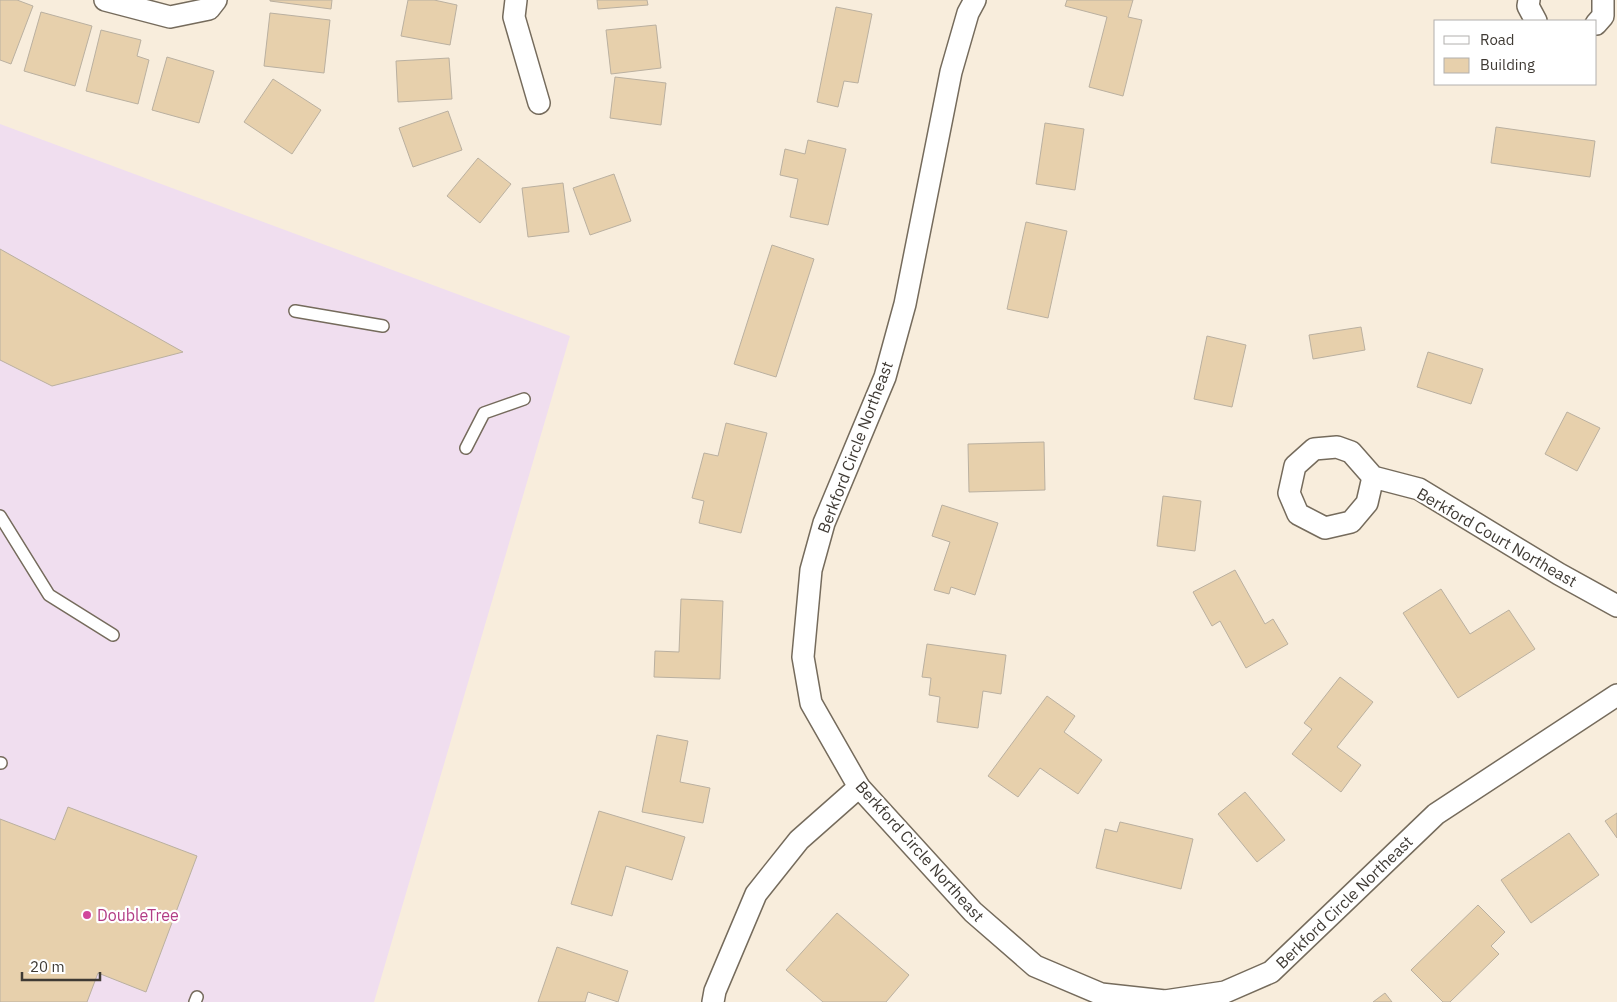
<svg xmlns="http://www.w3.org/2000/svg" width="1617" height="1002" viewBox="0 0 1617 1002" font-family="'IBM Plex Sans',sans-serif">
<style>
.commercial{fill:#f0deef}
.building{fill:#e7d0ac;stroke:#bab0a0}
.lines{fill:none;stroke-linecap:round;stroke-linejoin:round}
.service-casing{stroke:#756b5c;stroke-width:14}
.minor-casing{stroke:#756b5c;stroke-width:24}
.service{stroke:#fff;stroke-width:11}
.minor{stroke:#fff;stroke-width:21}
.hotel-dot{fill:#d1479c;stroke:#fff;stroke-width:2}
.labels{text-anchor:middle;stroke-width:4.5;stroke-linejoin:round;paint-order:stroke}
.street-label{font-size:16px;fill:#3f3a34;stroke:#fff}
.hotel-label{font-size:16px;fill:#b23c85;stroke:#fff;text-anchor:start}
</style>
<rect width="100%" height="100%" fill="#f8eddc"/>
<polygon class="commercial" points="0,124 570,336 374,1002 0,1002"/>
<g class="building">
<polygon points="0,0 17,0 33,6 11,64 0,60"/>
<polygon points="270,0 332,0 331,9 270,1"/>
<polygon points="408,0 434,0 457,5 450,45 401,36"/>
<polygon points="597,0 647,0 648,5 598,9"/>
<polygon points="1067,0 1133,0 1128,17 1142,20 1123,96 1089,87 1107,17 1065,6"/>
<polygon points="836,7 872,14 858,83 844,81 838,107 817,102"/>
<polygon points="41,12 92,26 75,86 24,71"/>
<polygon points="270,13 330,20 324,73 264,66"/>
<polygon points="656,25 661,68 611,74 606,30"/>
<polygon points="101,30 141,40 137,56 149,60 138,104 86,91"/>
<polygon points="167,57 214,71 199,123 152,110"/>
<polygon points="449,58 452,99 398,102 396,61"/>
<polygon points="615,77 666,83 661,125 610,118"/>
<polygon points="273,79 321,110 292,154 244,122"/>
<polygon points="448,111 462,150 413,167 399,128"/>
<polygon points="1045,123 1084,129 1075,190 1036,184"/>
<polygon points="1496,127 1595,141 1590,177 1491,163"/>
<polygon points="808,140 846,149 828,225 790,217 798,179 780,175 785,149 805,154"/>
<polygon points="478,158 511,184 480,223 447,196"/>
<polygon points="614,174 631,221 590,235 573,188"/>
<polygon points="563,183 569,232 528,237 522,188"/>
<polygon points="1026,222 1067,231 1048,318 1007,309"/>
<polygon points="772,245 814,259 776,377 734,364"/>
<polygon points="0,249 183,352 52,386 0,360"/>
<polygon points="1361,327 1365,350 1313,359 1309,335"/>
<polygon points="1207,336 1246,345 1232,407 1194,399"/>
<polygon points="1428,352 1483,369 1471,404 1417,387"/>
<polygon points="1567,412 1600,428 1577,471 1545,454"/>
<polygon points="726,423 767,433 741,533 699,523 704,501 692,498 704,453 718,456"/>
<polygon points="1044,442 1045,490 969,492 968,444"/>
<polygon points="1163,496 1201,501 1195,551 1157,546"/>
<polygon points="942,505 998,523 975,595 951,587 949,594 934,590 950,542 932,536"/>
<polygon points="1235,570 1265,624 1273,619 1288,644 1246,668 1220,621 1212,626 1193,592"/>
<polygon points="1441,589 1470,634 1509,610 1535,649 1458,698 1403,613"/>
<polygon points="681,599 723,601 720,679 654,677 655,651 679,652"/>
<polygon points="927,644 1006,655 1001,694 983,691 978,728 937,722 940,697 929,695 931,678 922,677"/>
<polygon points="1340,677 1373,702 1337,747 1361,765 1341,792 1292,754 1312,729 1304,723"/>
<polygon points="1047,696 1075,716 1064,732 1102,760 1078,794 1040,768 1018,797 988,776"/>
<polygon points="657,735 688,741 680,782 710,788 703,823 642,812"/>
<polygon points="1245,792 1285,840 1257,862 1218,814"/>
<polygon points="68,807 197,856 146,992 98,973 87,1002 0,1002 0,819 55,840"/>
<polygon points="599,811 685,837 672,880 626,866 612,916 571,904"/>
<polygon points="1617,813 1617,838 1605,821"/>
<polygon points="1120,822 1193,839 1181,889 1096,868 1105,829 1117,832"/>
<polygon points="1569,833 1599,875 1531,923 1501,880"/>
<polygon points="1478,905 1505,932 1491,946 1499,954 1450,1002 1443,1002 1411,970"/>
<polygon points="837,913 909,975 886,1002 823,1002 786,970"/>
<polygon points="557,947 628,971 618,1002 588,992 585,1002 538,1002"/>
<polygon points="1385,993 1392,1002 1373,1002"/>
</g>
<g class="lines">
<defs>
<g id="service">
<polyline points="295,311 383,326"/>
<polyline points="466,448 484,413 524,399"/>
<polyline points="0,516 49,595 113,635"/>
<polyline points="0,763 1,763"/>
<polyline points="195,1002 197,997"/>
</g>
<g id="minor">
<polyline points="105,0 170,17 209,9 216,0"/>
<polyline points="516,0 514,17 539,103"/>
<polyline points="975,0 968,13 951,72 905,304 885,377 824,523 811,570 803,657 811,703 859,787 973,912 1035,966 1101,994 1165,1001 1225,992 1271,972 1436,814 1617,695"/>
<polyline points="1529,0 1528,6 1536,21"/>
<polyline points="1596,24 1603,16 1603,0"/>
<polyline points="1373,477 1367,503 1351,522 1325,528 1298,514 1289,493 1295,466 1314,449 1337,447 1351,452 1373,477 1419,489 1559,574 1617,606"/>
<polyline points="713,1002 715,991 756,894 799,840 859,787"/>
</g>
</defs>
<use href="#service" class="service-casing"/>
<use href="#minor" class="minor-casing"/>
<use href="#service" class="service"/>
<use href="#minor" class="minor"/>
</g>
<circle class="hotel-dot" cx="87" cy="915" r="5"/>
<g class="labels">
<g class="street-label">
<text transform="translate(855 447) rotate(-69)" y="6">Berkford Circle Northeast</text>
<text transform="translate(1497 537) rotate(30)" y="6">Berkford Court Northeast</text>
<text transform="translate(920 851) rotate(48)" y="6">Berkford Circle Northeast</text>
<text transform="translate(1344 902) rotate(-44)" y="6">Berkford Circle Northeast</text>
</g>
<g class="hotel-label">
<text x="97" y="921">DoubleTree</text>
</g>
</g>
<rect x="1434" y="20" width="162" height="65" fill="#ffffff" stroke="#b2b0ae"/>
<rect x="1444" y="36" width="25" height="8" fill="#ffffff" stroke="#b2b0ae"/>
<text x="1480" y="45" font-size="15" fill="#3f3a34">Road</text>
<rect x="1444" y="58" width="25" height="15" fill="#e7d0ac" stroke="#b2b0ae"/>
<text x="1480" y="70" font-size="15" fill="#3f3a34">Building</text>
<path d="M22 972v8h78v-8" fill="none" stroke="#3f3a34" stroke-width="2.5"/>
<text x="30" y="972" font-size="15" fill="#3f3a34" stroke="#ffffff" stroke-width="4" paint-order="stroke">20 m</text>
</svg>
